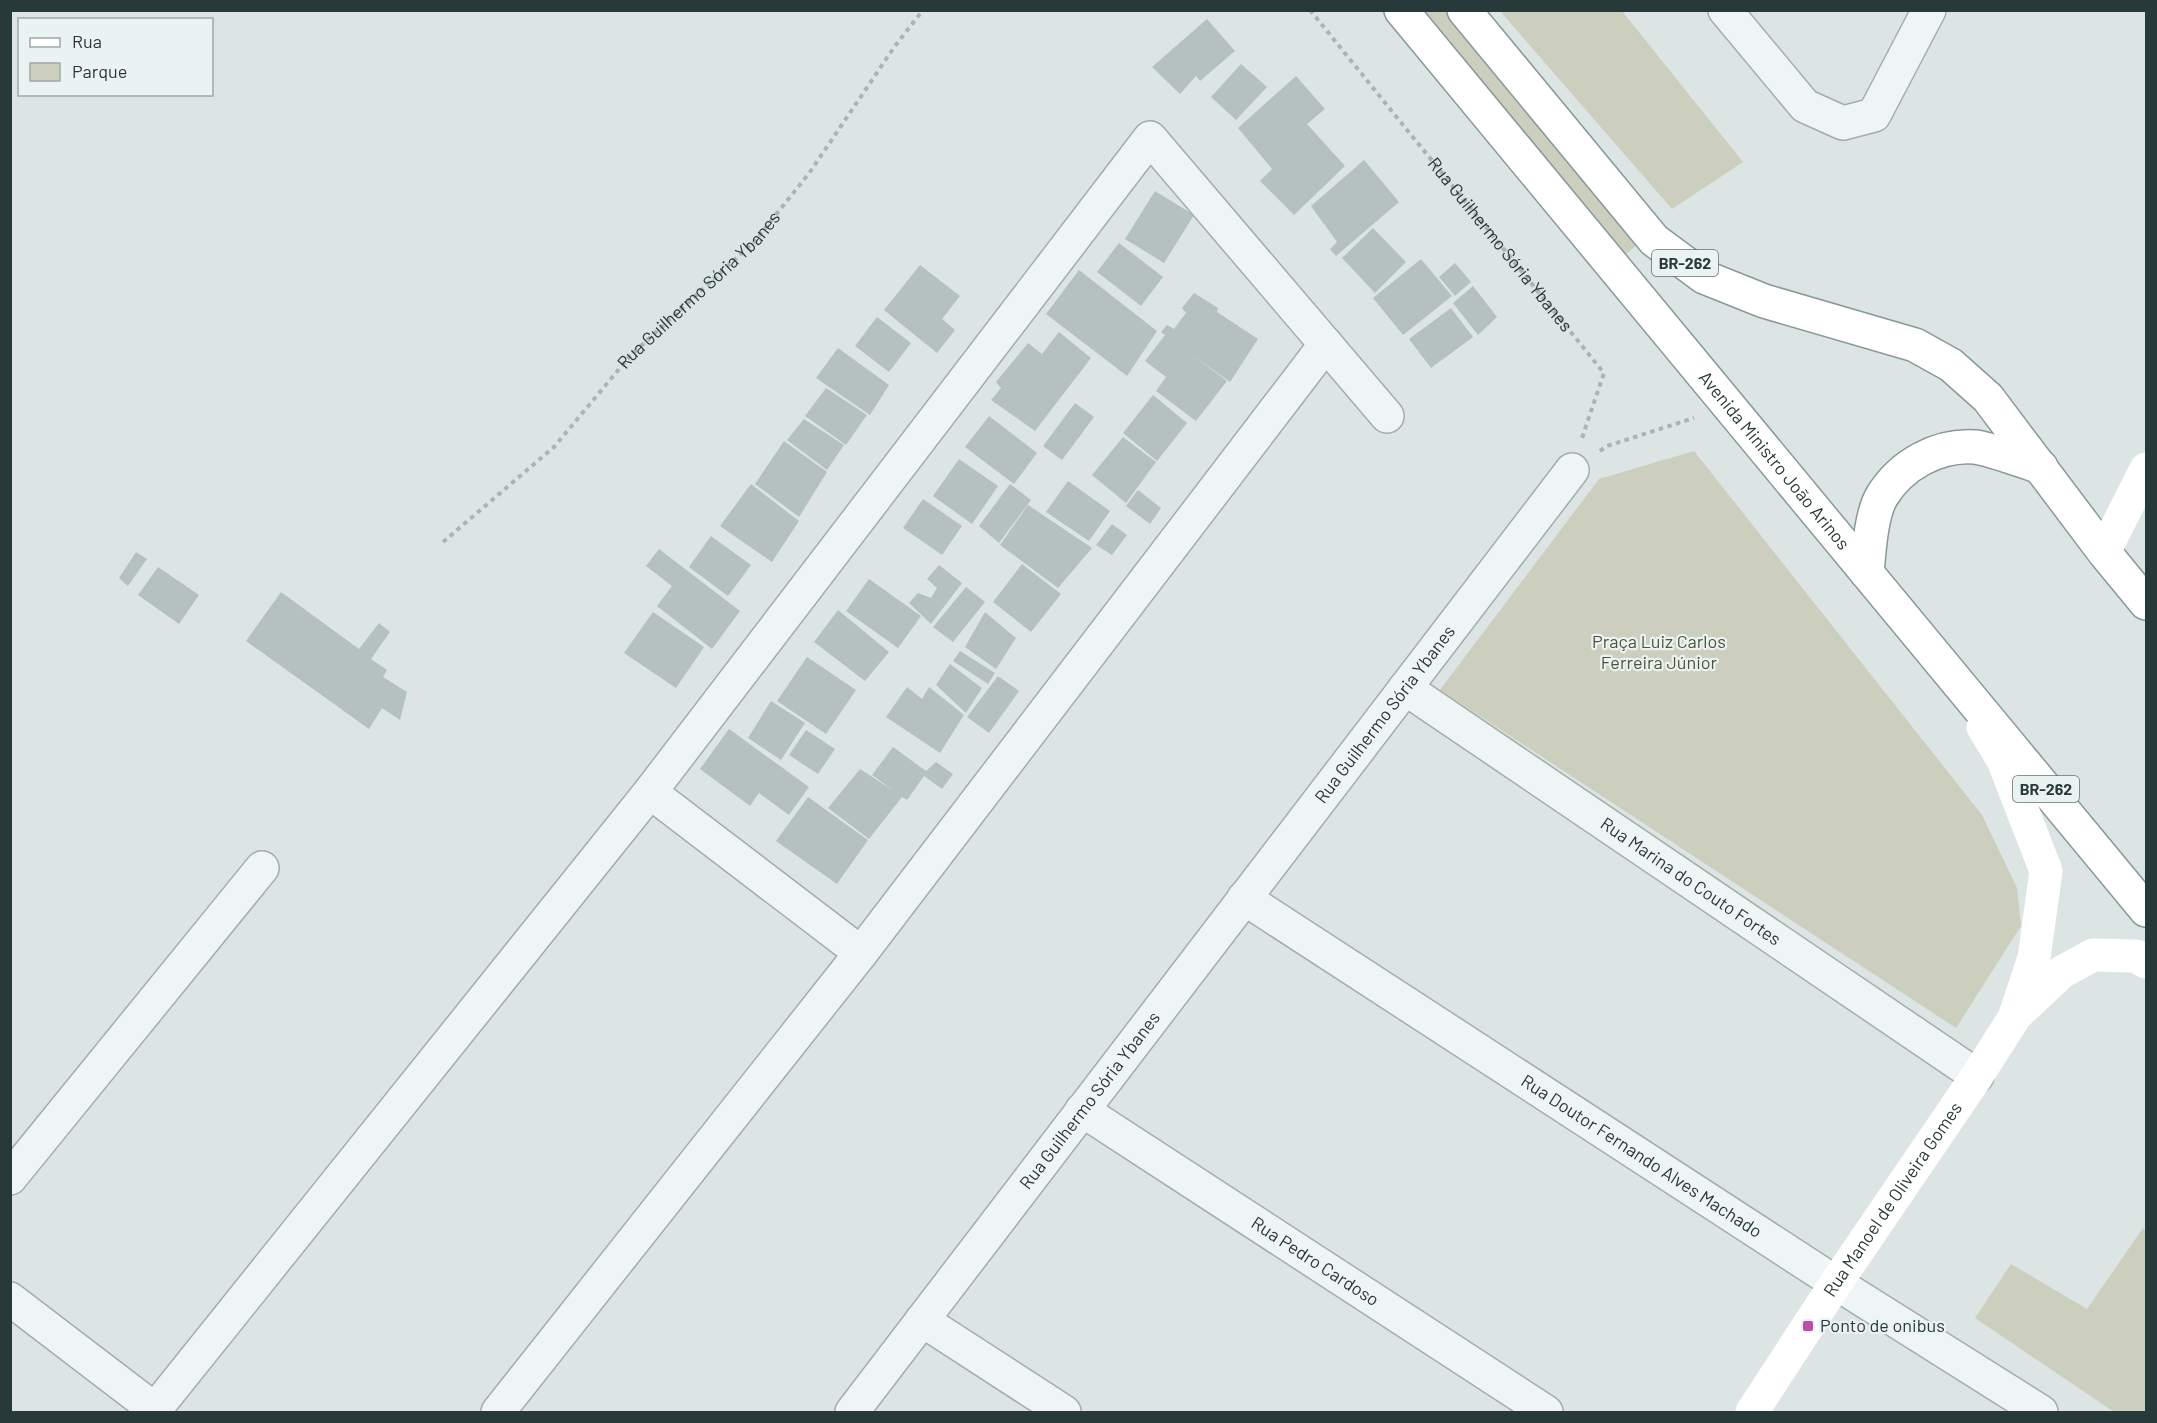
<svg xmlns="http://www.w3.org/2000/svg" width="2157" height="1423" viewBox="0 0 2157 1423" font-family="Barlow,sans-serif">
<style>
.green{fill:#cccebe}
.building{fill:#b4c1c0}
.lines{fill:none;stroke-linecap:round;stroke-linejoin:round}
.street-casing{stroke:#a2aead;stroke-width:36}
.highway-casing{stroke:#869a99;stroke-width:36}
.path{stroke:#abb4b4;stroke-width:4;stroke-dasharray:4.5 4.5;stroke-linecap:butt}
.street{stroke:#eff4f4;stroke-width:33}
.secondary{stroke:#fff;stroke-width:33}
.highway{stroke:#fff;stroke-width:33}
.poi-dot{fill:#be4da9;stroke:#ebf3f2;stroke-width:2}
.labels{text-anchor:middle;stroke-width:4.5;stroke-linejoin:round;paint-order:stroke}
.shield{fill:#ebf3f2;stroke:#627170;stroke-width:1.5}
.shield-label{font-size:16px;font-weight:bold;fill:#283939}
.street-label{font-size:18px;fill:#283939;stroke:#ebf3f2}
.park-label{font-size:18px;fill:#4f5437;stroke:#ebf3f2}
.poi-label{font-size:18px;fill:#283939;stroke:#ebf3f2;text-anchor:start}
</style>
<rect width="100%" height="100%" fill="#dce5e4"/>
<g class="green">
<polygon points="1416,11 1446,11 1638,244 1619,260"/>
<polygon points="1500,11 1622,11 1743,162 1672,209"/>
<polygon points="1694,451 1982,815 2017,888 2021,926 1956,1028 1440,690 1599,479"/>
<polygon points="2143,1228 2146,1231 2146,1412 2114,1412 1975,1318 2011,1264 2087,1309"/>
</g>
<g class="building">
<polygon points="1207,19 1235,51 1200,81 1196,76 1180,94 1152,67"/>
<polygon points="1241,64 1267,87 1236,120 1211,97"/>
<polygon points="1296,76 1325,109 1307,124 1345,166 1294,215 1260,181 1272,169 1238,128"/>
<polygon points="1364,160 1399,202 1336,256 1330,249 1337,242 1311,206"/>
<polygon points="1155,191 1194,215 1164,263 1125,239"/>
<polygon points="1373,228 1406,262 1375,293 1342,258"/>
<polygon points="1119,243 1163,277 1141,306 1097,272"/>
<polygon points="1421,259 1452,296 1403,335 1373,298"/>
<polygon points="1455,263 1471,282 1455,296 1439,277"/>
<polygon points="920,265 960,296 942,319 955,330 937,353 884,310"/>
<polygon points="1079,270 1157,331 1127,376 1046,314"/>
<polygon points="1473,286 1497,317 1478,335 1453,303"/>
<polygon points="1194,293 1218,308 1217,312 1258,339 1230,382 1191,354 1227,381 1196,421 1156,391 1166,377 1145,361 1165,335 1161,332 1167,325 1174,329 1186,313 1182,308"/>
<polygon points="1451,308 1473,337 1431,368 1409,339"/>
<polygon points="877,317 911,343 889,372 855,346"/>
<polygon points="1059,332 1091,358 1035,431 991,400 1001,388 996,382 1028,343 1042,354"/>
<polygon points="838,348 889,385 870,415 816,378"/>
<polygon points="826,388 867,415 846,445 805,416"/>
<polygon points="1153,395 1187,423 1157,461 1123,433"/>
<polygon points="1075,403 1094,417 1062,460 1043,446"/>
<polygon points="989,416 1037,453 1014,484 965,447"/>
<polygon points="804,419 844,445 827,470 787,440"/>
<polygon points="1123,437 1156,462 1126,503 1092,475"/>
<polygon points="784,441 827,472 799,517 755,484"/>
<polygon points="959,459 998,486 972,524 933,496"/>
<polygon points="1068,481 1110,511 1089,541 1046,512"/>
<polygon points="751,484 799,521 772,562 720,526"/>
<polygon points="1010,484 1031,500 999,543 979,526"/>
<polygon points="1138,490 1161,508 1150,524 1126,506"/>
<polygon points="923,499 962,526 942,555 903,528"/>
<polygon points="1028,505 1092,548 1058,588 1000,545"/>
<polygon points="1112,524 1127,535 1112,555 1096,545"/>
<polygon points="711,536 751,565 728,596 689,567"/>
<polygon points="659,549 740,611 712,649 657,606 672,586 646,566"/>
<polygon points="136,552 147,559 128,586 119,578"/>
<polygon points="1022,564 1061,594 1031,632 993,602"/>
<polygon points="939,565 962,583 931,624 909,603 918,593 931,598 937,588 927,579"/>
<polygon points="158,567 199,595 179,624 138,595"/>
<polygon points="869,579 921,616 898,648 846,611"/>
<polygon points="966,587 985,602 953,642 933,627"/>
<polygon points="281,592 359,649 379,623 390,632 371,659 387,670 383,677 407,692 400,720 382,708 369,729 246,641"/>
<polygon points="838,610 889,652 865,681 814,642"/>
<polygon points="653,612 704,647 676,688 624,653"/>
<polygon points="985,612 1016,638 996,669 965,647"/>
<polygon points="960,651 995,673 988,684 953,661"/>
<polygon points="807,657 856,690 826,734 777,701"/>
<polygon points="950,664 982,688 966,713 936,685"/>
<polygon points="998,676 1019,691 989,733 967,717"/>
<polygon points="907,687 922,699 929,687 964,715 940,753 886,717"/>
<polygon points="771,701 805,723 781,760 748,738"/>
<polygon points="729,729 809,787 789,815 759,793 750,806 700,769"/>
<polygon points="806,730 835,749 818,774 789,755"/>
<polygon points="893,747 926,771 936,762 953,774 942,789 924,776 907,800 902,797 869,839 828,808 860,769 894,791 872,775"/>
<polygon points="808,797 868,840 837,884 776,841"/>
</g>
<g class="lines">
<defs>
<g id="street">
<polyline points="1725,10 1805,106 1843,123 1874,115 1929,10"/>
<path id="s3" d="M1405,688L1977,1076"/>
<polyline points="650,792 861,953"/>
<path id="s4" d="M1244,898L1836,1283L2041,1412"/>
<path id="s5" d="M1082,1110L1546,1412"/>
<polyline points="10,1178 262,868"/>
<polyline points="10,1299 158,1412"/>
<polyline points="922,1320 1064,1412"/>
<polyline points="153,1412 650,792 1150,138 1387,416"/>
<polyline points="498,1412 861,953 1326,344"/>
<path id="s6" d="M852,1412L1572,470"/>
</g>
<g id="highway">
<path id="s8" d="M1401,10L2146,910"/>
<polyline points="1464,10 1654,240 1704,277 1764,301 1915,345 1951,365 1988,398 2104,552 2146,603"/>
<path d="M1867,573C1869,551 1871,514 1882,496C1901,465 1938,444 1975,447C1992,449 2024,462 2041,467"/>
</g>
</defs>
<use href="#street" class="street-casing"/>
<use href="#highway" class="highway-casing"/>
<g class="path">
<path id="s1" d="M1310,10L1604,373L1582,438"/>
<polyline points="1600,451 1607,446 1694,418"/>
<path id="s2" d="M443,542L554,447L630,356L755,241L810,172L895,46L923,10"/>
</g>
<use href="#street" class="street"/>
<g class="secondary">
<polyline points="2104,552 2146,469"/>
<polyline points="2017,1014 2062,972 2093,955 2136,956 2146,962"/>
<path id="s7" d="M1752,1412L1836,1283L1977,1076L2014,1018L2034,958L2046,871L2003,760L1983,727"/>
</g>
<use href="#highway" class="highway"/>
</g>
<rect class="poi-dot" x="1802" y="1320" width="12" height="12" rx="3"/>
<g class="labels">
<g class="shield">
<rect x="1652" y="250" width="66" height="26" rx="4.5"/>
<rect x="2013" y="776" width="66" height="26" rx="4.5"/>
</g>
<g class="shield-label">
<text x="1685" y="269">BR-262</text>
<text x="2046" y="795">BR-262</text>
</g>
<g class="street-label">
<text dy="6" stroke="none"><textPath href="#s1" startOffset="302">Rua Guilhermo Sória Ybanes</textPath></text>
<text dy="6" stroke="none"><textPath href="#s2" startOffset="360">Rua Guilhermo Sória Ybanes</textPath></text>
<text dy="6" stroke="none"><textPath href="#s8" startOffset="585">Avenida Ministro João Arinos</textPath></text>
<text dy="6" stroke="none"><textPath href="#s6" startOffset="878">Rua Guilhermo Sória Ybanes</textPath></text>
<text dy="6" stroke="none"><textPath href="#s3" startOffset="345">Rua Marina do Couto Fortes</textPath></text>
<text dy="6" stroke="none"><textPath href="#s6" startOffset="392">Rua Guilhermo Sória Ybanes</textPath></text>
<text dy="6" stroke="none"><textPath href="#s4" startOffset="474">Rua Doutor Fernando Alves Machado</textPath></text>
<text dy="6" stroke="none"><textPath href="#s7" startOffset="255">Rua Manoel de Oliveira Gomes</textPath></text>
<text dy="6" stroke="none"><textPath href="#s5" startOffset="278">Rua Pedro Cardoso</textPath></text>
</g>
<g class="park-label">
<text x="1659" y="648">Praça Luiz Carlos<tspan x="1659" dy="21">Ferreira Júnior</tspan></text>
</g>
<g class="poi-label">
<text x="1820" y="1332">Ponto de onibus</text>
</g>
</g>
<rect width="2157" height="1423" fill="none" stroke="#283939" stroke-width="24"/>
<rect x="18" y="18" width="195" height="78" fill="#ebf3f2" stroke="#9da9a8" stroke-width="1.5"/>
<rect x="30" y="38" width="30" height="9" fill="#ffffff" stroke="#9da9a8" stroke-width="1.5"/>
<text x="72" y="48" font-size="18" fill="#283939">Rua</text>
<rect x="30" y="63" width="30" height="18" fill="#cccebe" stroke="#9da9a8" stroke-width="1.5"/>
<text x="72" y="78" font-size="18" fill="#283939">Parque</text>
</svg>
